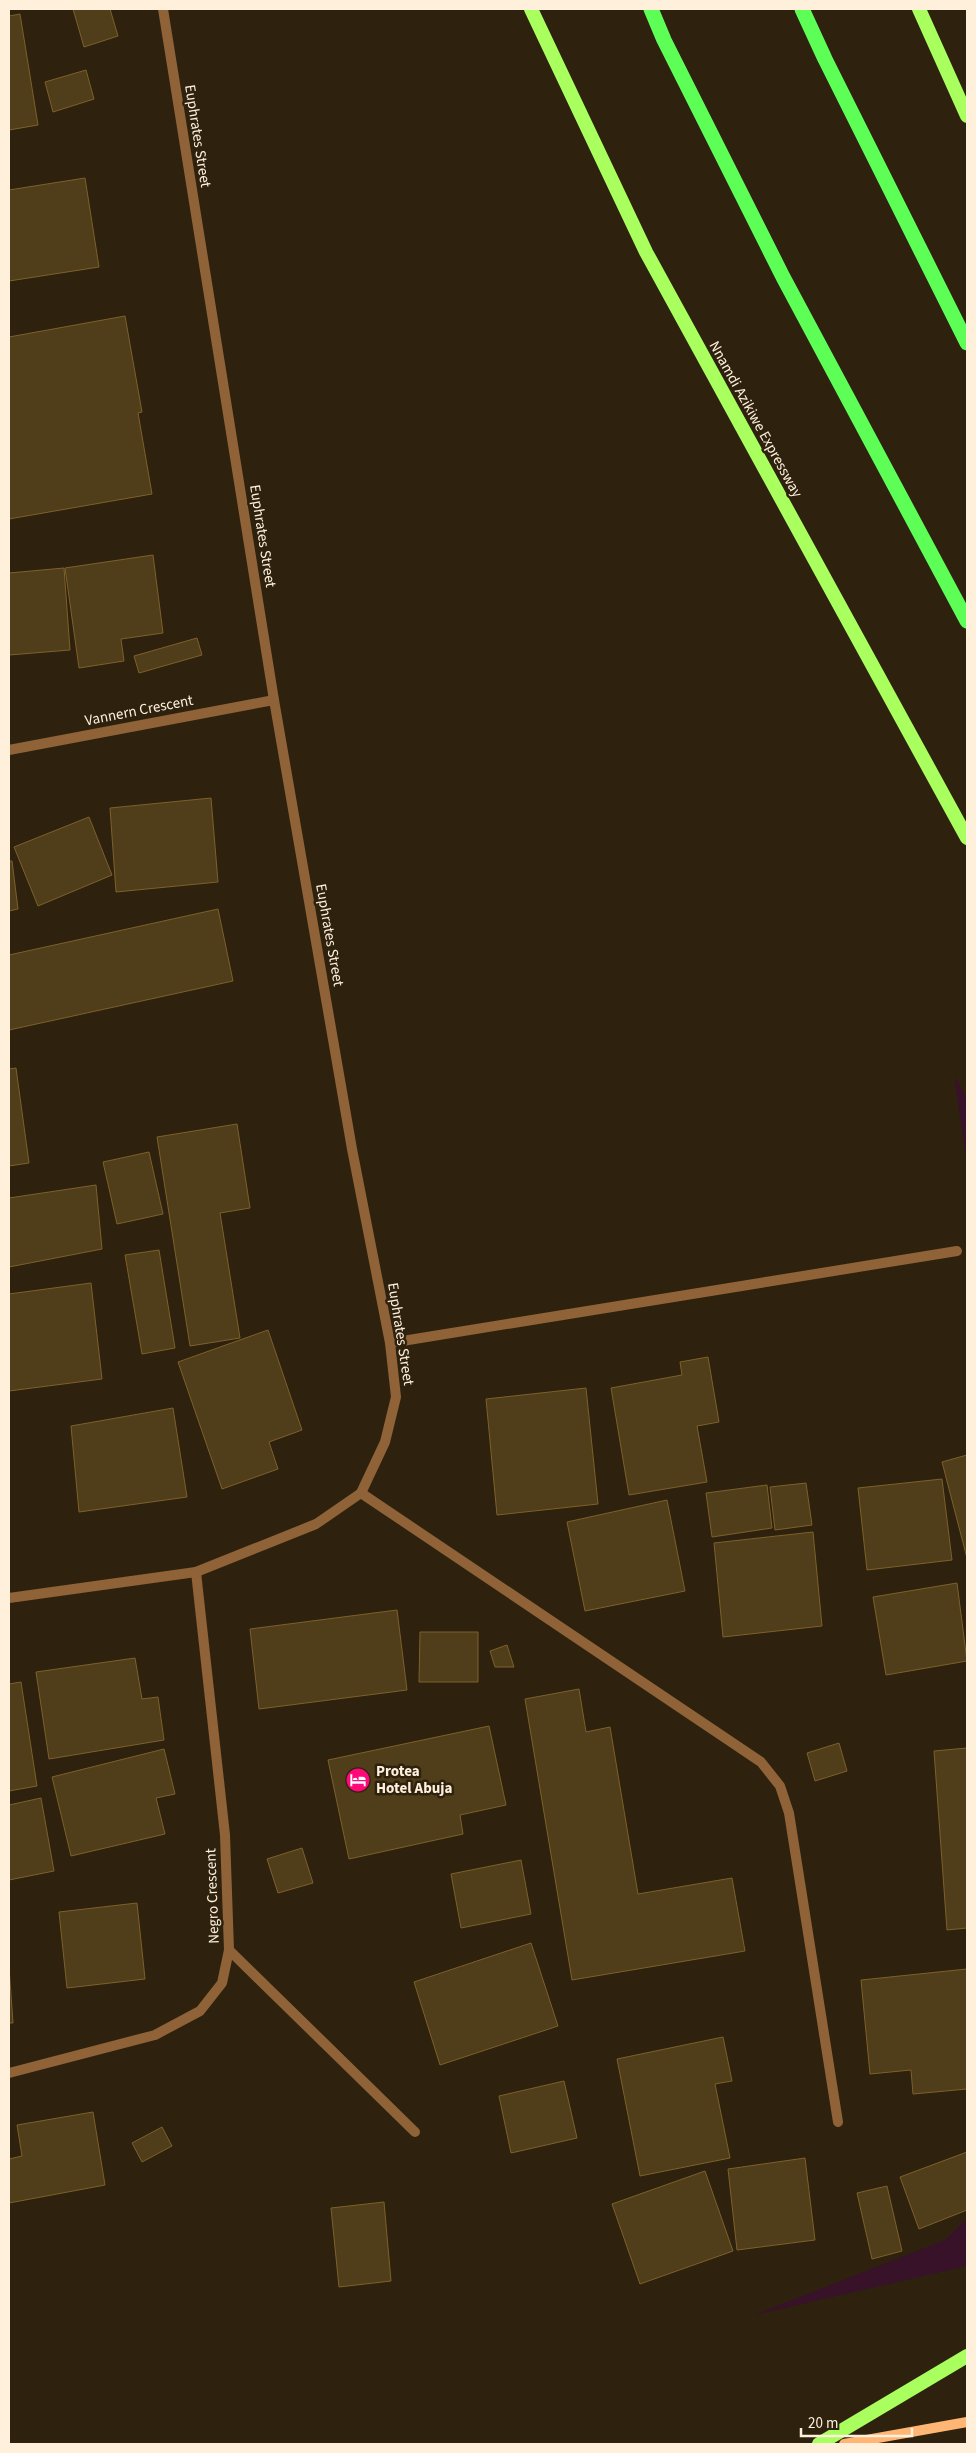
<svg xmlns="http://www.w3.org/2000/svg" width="976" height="2453" viewBox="0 0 976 2453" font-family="'Source Sans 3',sans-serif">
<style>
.green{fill:#381229}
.building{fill:#503d1a;stroke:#7e602a}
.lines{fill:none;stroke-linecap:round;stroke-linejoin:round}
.service{stroke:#906237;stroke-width:10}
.minor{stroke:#906237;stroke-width:10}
.secondary{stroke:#ffb573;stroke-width:10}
.trunk{stroke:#a8ff5d;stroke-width:14}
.motorway{stroke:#5dff57;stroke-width:15}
.labels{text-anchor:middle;stroke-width:5;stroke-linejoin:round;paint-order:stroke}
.street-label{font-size:15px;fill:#fff0dc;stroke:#2e220f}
.poi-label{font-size:15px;font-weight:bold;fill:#fff0dc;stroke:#2e220f;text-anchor:start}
</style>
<rect width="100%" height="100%" fill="#2e220f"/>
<g class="green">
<polygon points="954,1076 967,1097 967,1164"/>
<polygon points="967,2218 967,2266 754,2315 945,2240"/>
</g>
<g class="building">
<polygon points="73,9 110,9 118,36 84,47"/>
<polygon points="20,14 38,125 9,130 9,16"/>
<polygon points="86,70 94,99 53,112 45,82"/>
<polygon points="85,178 99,267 9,281 9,190"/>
<polygon points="125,316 142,412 138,413 152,494 9,519 9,337"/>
<polygon points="153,555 163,633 121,639 124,661 79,668 65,568"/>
<polygon points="64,568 70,650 9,655 9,573"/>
<polygon points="197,638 202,655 139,673 134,656"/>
<polygon points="211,798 218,882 116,892 110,808"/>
<polygon points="89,817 112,875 38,906 14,847"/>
<polygon points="9,861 12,861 18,909 9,911"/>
<polygon points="218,909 233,981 9,1030 9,955"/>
<polygon points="16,1068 29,1163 9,1166 9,1069"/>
<polygon points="237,1124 250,1208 220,1213 240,1338 190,1346 157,1137"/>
<polygon points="149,1152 163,1214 117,1224 103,1162"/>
<polygon points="96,1185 102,1249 9,1267 9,1198"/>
<polygon points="159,1250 175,1348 142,1354 125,1255"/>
<polygon points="91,1283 102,1379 9,1391 9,1294"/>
<polygon points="268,1330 302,1430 269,1442 278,1469 222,1489 178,1362"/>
<polygon points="708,1357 719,1422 697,1426 707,1482 629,1495 611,1388 682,1375 680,1362"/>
<polygon points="586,1388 598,1504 497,1515 486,1399"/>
<polygon points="173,1408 187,1497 79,1512 71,1426"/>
<polygon points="967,1455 967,1558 942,1462"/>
<polygon points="942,1479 952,1560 867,1570 858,1488"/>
<polygon points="806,1483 812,1525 775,1530 770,1487"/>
<polygon points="767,1485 772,1528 712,1537 706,1493"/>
<polygon points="667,1500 685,1591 585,1611 567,1522"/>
<polygon points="813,1532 822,1626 723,1637 714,1543"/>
<polygon points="957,1583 967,1661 886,1675 873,1597"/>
<polygon points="397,1610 407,1690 259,1709 250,1629"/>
<polygon points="420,1632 478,1632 478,1682 419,1682"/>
<polygon points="507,1645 514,1667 495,1667 490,1651"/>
<polygon points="135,1658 142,1699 158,1697 164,1740 49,1759 36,1672"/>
<polygon points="21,1682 37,1786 9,1791 9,1684"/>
<polygon points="579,1689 586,1732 610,1727 638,1894 732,1878 745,1951 572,1980 525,1699"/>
<polygon points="489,1726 506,1805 460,1815 463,1834 349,1859 328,1760"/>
<polygon points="839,1743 847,1771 815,1781 807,1753"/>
<polygon points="967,1748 967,1928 947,1930 934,1751"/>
<polygon points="164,1749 175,1794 156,1798 165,1834 71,1856 52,1777"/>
<polygon points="41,1798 54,1871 9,1880 9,1805"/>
<polygon points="302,1848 313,1883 278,1893 267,1859"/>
<polygon points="521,1860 531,1914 461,1928 451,1874"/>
<polygon points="137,1903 145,1979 67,1988 59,1912"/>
<polygon points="531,1943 558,2026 440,2065 414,1982"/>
<polygon points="9,1967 13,2023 9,2023"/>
<polygon points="967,1969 967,2089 913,2094 911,2070 870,2074 861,1980"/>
<polygon points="723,2037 732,2081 715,2084 730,2158 640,2176 617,2059"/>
<polygon points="564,2081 577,2138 511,2153 499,2096"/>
<polygon points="93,2112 105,2185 9,2203 9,2159 22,2156 17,2125"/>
<polygon points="162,2127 172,2146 142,2162 132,2143"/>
<polygon points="967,2152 967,2210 919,2229 900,2177"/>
<polygon points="805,2158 815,2240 737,2250 728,2169"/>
<polygon points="705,2171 733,2251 640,2284 612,2204"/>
<polygon points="887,2186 902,2251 872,2259 857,2193"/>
<polygon points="384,2202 391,2281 339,2287 331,2208"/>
</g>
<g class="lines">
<polyline class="service" points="229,1950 415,2132"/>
<g class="minor">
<polyline points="9,750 274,700"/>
<polyline points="390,1343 957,1251"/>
<polyline points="361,1493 761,1762 780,1786 789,1813 838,2122"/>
<polyline points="9,1598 196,1572 316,1524 361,1493 385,1442 396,1397 390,1343 352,1149 274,700 163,9"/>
<polyline points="9,2073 155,2035 200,2011 222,1983 229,1950 225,1835 196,1572"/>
</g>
<polyline class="secondary" points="844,2444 967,2422"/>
<g class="trunk">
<polyline points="531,9 646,252 967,838"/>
<polyline points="919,9 967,116"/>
<polyline points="819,2444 967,2356"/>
</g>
<g class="motorway">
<polyline points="651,9 664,40 783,277 967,621"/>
<polyline points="802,9 825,59 967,343"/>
</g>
</g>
<defs>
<symbol id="hotel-disc" viewBox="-11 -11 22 22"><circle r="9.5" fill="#ff0879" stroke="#2e220f"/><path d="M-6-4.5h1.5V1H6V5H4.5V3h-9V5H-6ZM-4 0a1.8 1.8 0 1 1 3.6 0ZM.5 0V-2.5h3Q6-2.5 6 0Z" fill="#fff"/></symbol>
</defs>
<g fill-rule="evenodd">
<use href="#hotel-disc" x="344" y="1766" width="28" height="28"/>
</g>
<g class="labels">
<g class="street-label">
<text transform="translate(198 136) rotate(81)" y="5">Euphrates Street</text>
<text transform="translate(756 419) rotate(61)" y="5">Nnamdi Azikiwe Expressway</text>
<text transform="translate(263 536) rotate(81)" y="5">Euphrates Street</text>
<text transform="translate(139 710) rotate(-11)" y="5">Vannern Crescent</text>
<text transform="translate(330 935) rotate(80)" y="5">Euphrates Street</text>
<text transform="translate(401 1334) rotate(81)" y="5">Euphrates Street</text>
<text transform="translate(212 1896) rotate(-92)" y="5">Negro Crescent</text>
</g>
<g class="poi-label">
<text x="376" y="1776">Protea<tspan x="376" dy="17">Hotel Abuja</tspan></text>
</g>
</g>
<rect width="976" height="2453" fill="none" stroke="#fff0dc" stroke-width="20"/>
<path d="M801 2428v8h111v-8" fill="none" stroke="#fff0dc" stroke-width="2.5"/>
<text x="808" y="2428" font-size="15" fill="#fff0dc" stroke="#2e220f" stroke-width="4" paint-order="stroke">20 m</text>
</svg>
